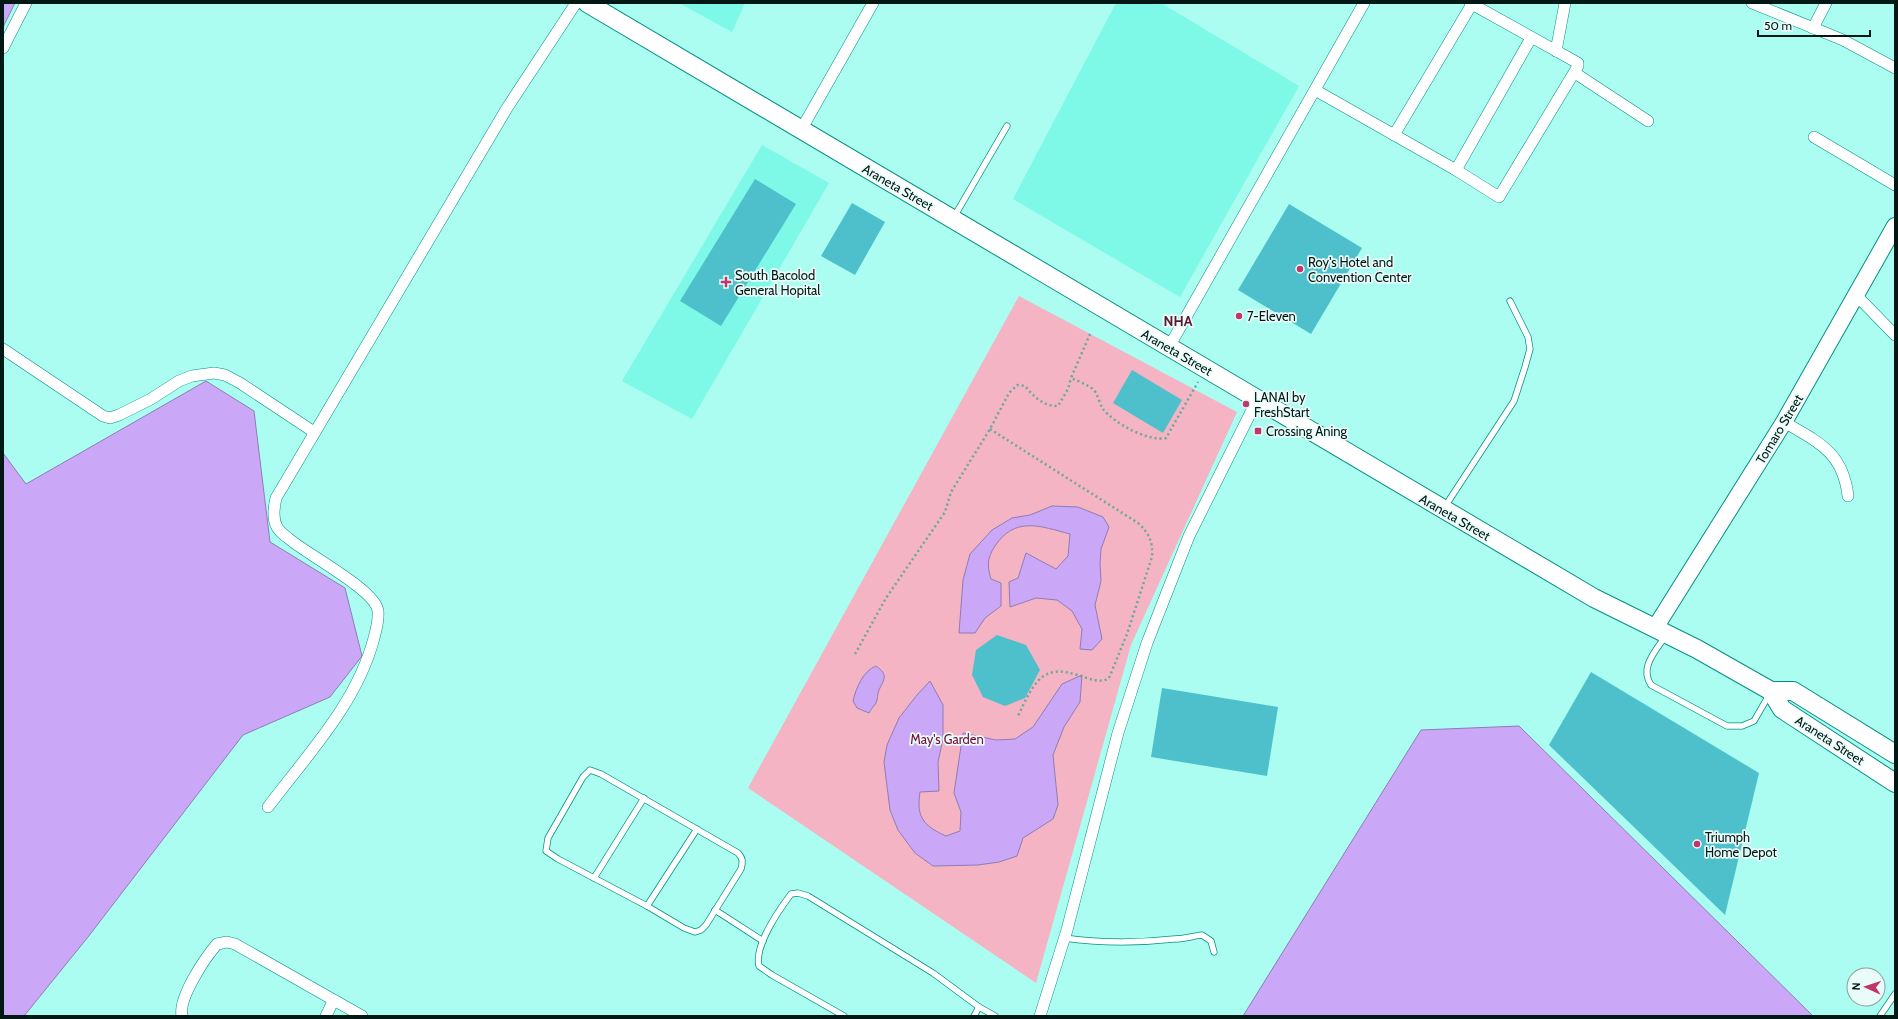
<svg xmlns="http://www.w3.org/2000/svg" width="1898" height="1019" viewBox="0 0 1898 1019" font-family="Cabin,sans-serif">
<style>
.built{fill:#7ef8e7}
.green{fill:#f5b4c3}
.water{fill:#caa8f7;stroke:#8e7db3}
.building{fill:#4dc0cb}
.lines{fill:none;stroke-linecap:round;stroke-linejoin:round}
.lane-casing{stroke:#049083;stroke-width:7}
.street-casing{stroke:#049083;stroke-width:12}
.secondary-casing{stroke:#049083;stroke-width:18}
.primary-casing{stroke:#049083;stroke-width:20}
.path{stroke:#6ba79d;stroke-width:2.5;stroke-dasharray:2 3;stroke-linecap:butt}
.lane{stroke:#fff;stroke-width:5.5}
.street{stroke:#fff;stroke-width:11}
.secondary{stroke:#fff;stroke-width:16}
.primary{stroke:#fff;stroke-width:18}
.poi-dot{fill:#c23568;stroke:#e9fcf9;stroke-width:1.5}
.labels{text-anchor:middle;stroke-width:3.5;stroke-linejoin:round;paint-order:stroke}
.street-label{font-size:13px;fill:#021815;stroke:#e9fcf9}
.poi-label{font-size:13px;fill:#021815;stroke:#e9fcf9;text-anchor:start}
.park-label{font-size:13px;fill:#760d38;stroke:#e9fcf9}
.neighbourhood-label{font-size:14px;font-weight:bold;fill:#5a172e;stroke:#e9fcf9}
</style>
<rect width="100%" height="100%" fill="#aafdf0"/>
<g class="built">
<polygon points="679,3 745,3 732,32"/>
<polygon points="1116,3 1161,3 1299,86 1180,297 1013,199"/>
<polygon points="762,145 829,183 692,419 622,381"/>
</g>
<polygon class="green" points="1019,296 1237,412 1131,645 1036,983 748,788"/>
<g class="water">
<polygon points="3,3 15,3 3,27"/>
<polygon points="206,381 254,411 270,542 345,588 362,656 330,697 243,735 88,937 24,1016 3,1016 3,453 26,484"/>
<path d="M1052,506L1078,507L1103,517L1109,527L1101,549L1100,563L1101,581L1095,605L1102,639L1092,650L1080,649L1082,629L1072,611L1057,600L1036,598L1010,607L1009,582L1018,578L1026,553L1056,569L1068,556L1070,534C1040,526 1015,516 995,546C987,558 987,566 991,579L1001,583V606L985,618L975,633H959L963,580L970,554L992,530L1012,518L1030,515Z"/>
<path d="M876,666C889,675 884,679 879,690C877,694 878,699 876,703C874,706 871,709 869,713L857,708L853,701C856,688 863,671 876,666Z"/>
<path d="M1082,675L1080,702L1064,727L1053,755L1058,805L1053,819L1023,838L1017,856L999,862L978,865L933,866L915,853L898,830L890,810L884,762L887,745L899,718L917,695L930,681L943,705V739L938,762L939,791L920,792C916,818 924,826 946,836L960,831L961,812L954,793L963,733L996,740L1015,739L1033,727L1062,684Z"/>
<polygon points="1519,726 1813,1016 1243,1016 1421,730"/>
</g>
<g class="building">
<polygon points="755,179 796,204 721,326 680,301"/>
<polygon points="852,203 885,222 855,275 821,256"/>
<polygon points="1289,204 1362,248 1311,334 1238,290"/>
<polygon points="1132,370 1182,400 1163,433 1113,403"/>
<polygon points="997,635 1026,645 1040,670 1025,698 1005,706 983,697 972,675 976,650"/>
<polygon points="1591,672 1759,773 1725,915 1549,745"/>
<polygon points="1162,688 1278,707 1267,776 1151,757"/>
</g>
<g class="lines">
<defs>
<g id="lane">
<polyline points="954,217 1007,126"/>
<polyline points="1444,508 1514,401 1525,367 1530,349 1528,337 1510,301"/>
<path d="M1666,635C1656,651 1639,667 1651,685L1727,726H1742L1754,721L1769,695"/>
<path d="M590,770L601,774L738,853C743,858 743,862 741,869L706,925L701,930L695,932L684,928L647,906L558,859L546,851L548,838L583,777Z"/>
<polyline points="594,878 644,798"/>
<polyline points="647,906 697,829"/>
<polyline points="715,910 763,941"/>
<path d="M1064,938C1100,943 1138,943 1174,939C1184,939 1193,936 1202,935L1211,941L1214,952"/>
<path d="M844,1016L772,975L759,966C754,946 779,910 791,894L798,893L808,896L933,973L979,1007L995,1016"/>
<polyline points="974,1016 979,1007"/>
<polyline points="1880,1016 1895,994"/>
</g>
<g id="street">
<polyline points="1752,3 1843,40 1895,68"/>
<polyline points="1813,28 1826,3"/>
<polyline points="3,48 26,3"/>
<polyline points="1556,51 1565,3"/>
<polyline points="1575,73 1648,121"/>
<polyline points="1315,90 1456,170 1499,197 1578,66 1578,63 1470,3"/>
<polyline points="801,130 873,3"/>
<polyline points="1394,135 1472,4"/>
<polyline points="1814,137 1895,185"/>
<polyline points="1456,170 1531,38"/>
<polyline points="1856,295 1895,335"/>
<polyline points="1169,347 1364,3"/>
<polyline points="3,349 103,416 110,418 119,415 151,399 179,381 192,376 214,373 225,375 240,383 314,432"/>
<path d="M1784,422C1818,442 1843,452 1848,496"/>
<path d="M268,807C308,754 357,703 374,638C376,630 379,620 378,611C376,590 306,554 288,538C284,535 279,531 277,527C272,518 274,507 276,498L507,108L576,3"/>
<path d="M182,1016C178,998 205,958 217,944L227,942L235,944L362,1016"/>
<polyline points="326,1016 333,1001"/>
<polyline points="1040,1016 1067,930 1118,733 1147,643 1189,536 1257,400"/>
</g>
<polyline id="secondary" points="1655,628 1784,422 1895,226"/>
<g id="primary">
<polyline points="587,3 1594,598 1697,649 1771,691 1793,691 1895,754"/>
<polyline points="1771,691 1782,709 1895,783"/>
</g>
</defs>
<use href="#lane" class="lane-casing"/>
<use href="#street" class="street-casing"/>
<use href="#secondary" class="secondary-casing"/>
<use href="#primary" class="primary-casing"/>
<g class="path">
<path d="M1090,334L1071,378C1078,381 1086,384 1093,389C1098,394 1099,403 1103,409C1114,423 1148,442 1166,438L1198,382"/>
<path d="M990,429L1138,523C1149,533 1153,542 1152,557L1127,634L1109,678C1093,690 1061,656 1038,681C1029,691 1024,704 1018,716"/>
<path d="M855,654L886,598L945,512L951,492L990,429L1009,393L1017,385L1025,386C1034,397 1043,406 1058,406L1068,389L1071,378"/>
</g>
<use href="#lane" class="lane"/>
<use href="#street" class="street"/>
<use href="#secondary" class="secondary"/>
<use href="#primary" class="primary"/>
</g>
<g class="poi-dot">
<circle cx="1300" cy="269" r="4"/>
<path d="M724 276h4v4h4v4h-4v4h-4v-4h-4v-4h4z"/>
<circle cx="1239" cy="316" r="4"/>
<circle cx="1246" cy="404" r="4"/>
<rect x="1254" y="427" width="8" height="8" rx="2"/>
<circle cx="1697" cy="844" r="4"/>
</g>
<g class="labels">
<g class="street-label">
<text transform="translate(898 187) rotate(30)" y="5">Araneta Street</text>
<text transform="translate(1177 352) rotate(30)" y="5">Araneta Street</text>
<text transform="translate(1779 429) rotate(-59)" y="5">Tomaro Street</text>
<text transform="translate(1455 517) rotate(30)" y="5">Araneta Street</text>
<text transform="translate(1830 740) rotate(33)" y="5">Araneta Street</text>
</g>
<g class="poi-label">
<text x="1308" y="267">Roy's Hotel and<tspan x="1308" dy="15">Convention Center</tspan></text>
<text x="735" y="280">South Bacolod<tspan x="735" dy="15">General Hopital</tspan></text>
<text x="1247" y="321">7-Eleven</text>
<text x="1254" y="402">LANAI by<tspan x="1254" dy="15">FreshStart</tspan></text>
<text x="1266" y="436">Crossing Aning</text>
<text x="1705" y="842">Triumph<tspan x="1705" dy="15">Home Depot</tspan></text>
</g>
<g class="park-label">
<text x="947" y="744">May's Garden</text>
</g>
<g class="neighbourhood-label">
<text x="1178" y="326">NHA</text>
</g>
</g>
<rect width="1898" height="1019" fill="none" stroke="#021815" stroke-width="8"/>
<g transform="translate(1866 987) rotate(273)"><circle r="19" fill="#e9fcf9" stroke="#8da19e"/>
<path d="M0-3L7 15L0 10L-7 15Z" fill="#c23568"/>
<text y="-6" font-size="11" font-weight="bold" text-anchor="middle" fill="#021815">N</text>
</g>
<path d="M1758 30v6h112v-6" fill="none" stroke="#021815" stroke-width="2"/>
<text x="1764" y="30" font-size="12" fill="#021815" stroke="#e9fcf9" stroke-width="3" paint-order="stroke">50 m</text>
</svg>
